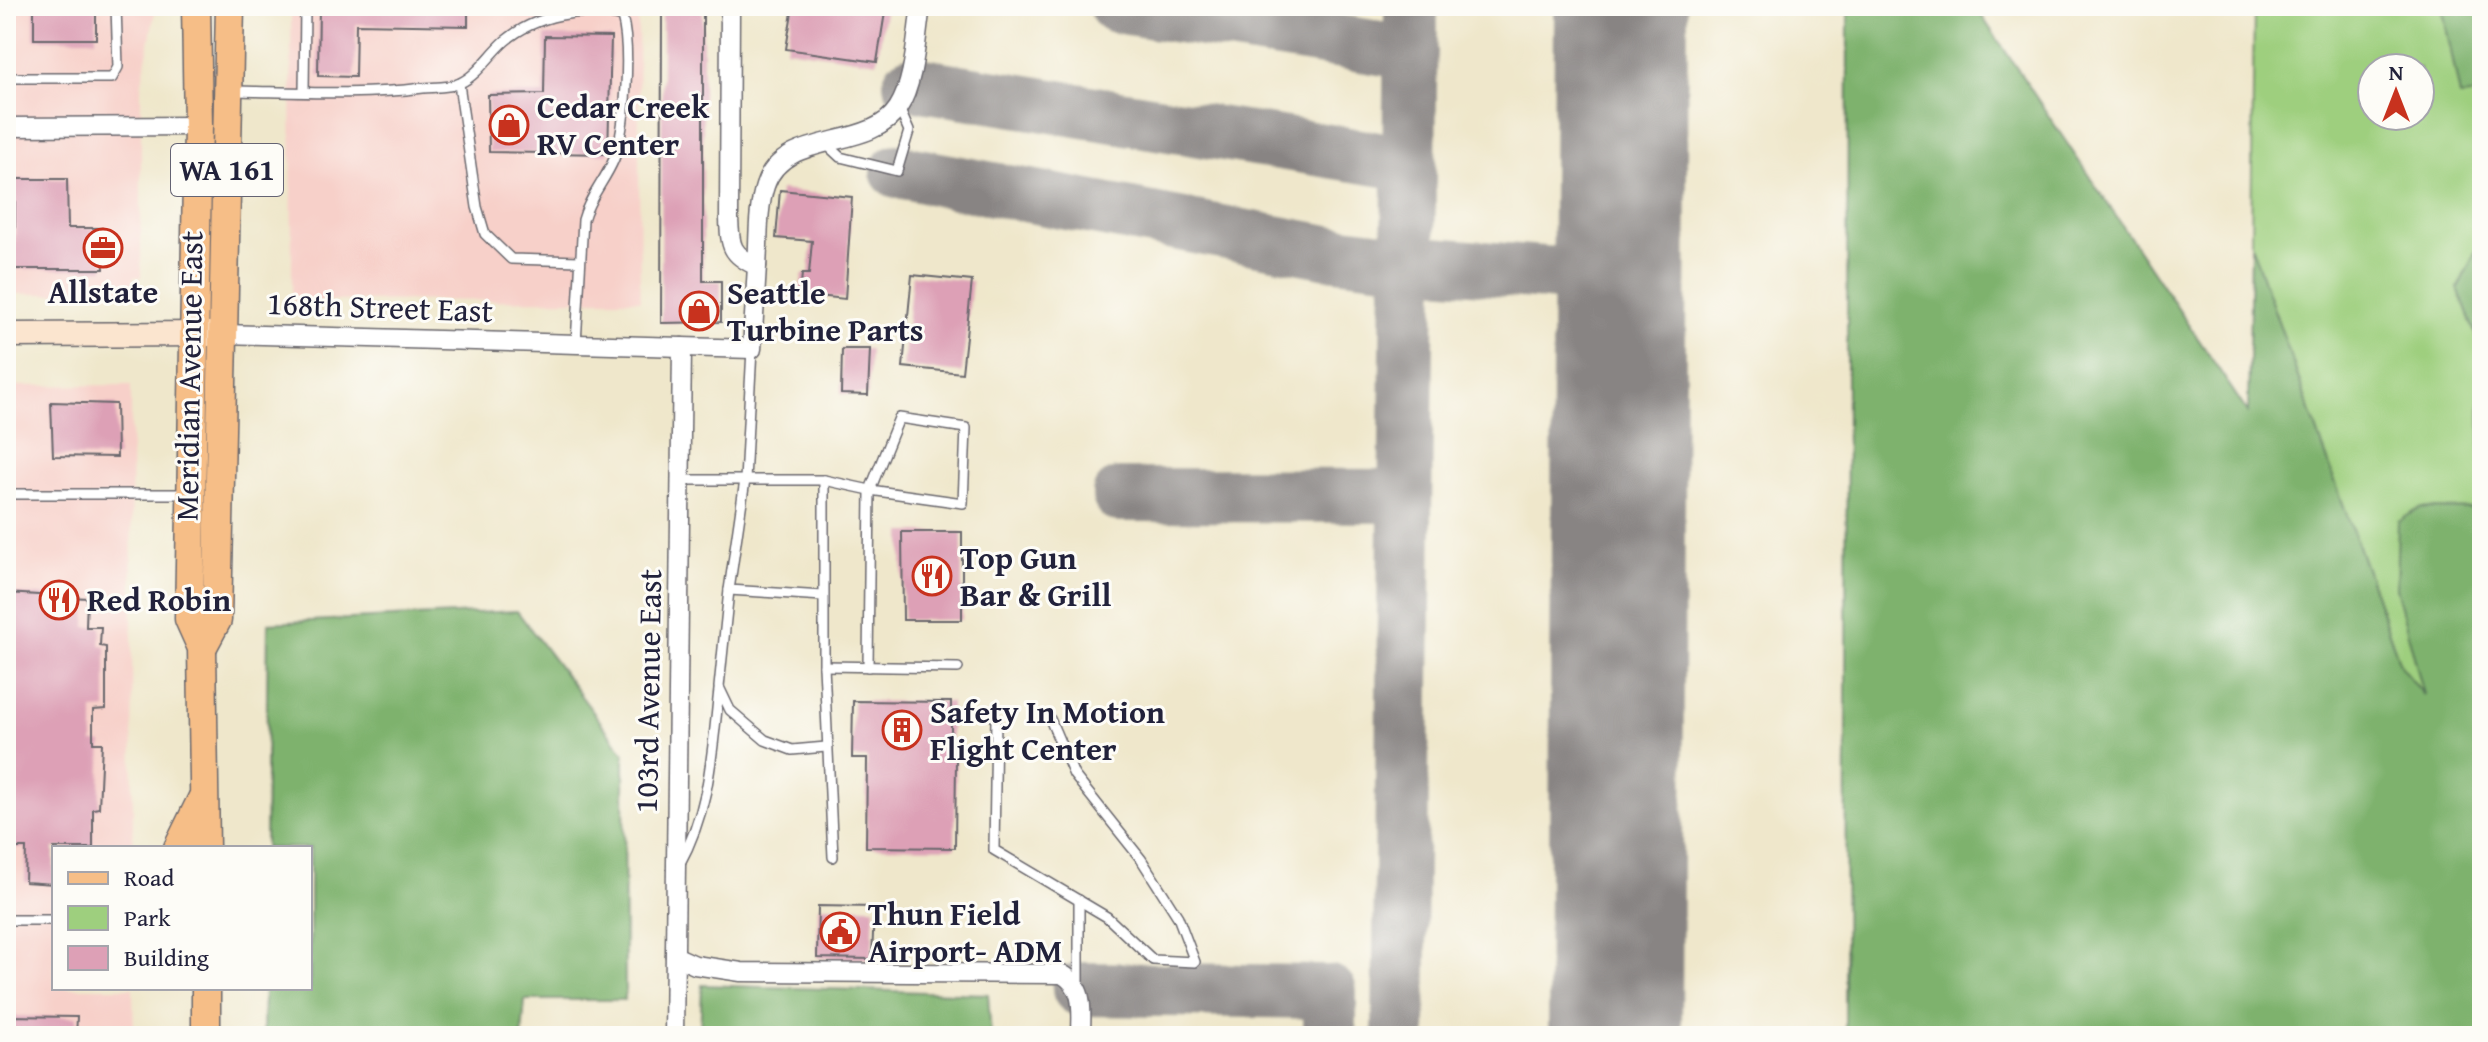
<svg xmlns="http://www.w3.org/2000/svg" width="2488" height="1042" viewBox="0 0 2488 1042" font-family="'Gentium Book Plus',serif">
<style>
.built{fill:#f7d0c9}
.green{fill:#9ecf7e;stroke:#60785c;stroke-width:2;fill-rule:evenodd}
.forest{fill:#7eb26d;stroke:#506a54;stroke-width:2}
.lines{fill:none;stroke-linecap:round;stroke-linejoin:round}
.taxiway{stroke:#888483;stroke-width:54}
.runway{stroke:#888483;stroke-width:134}
.building{fill:#dda0b6}
.lane-casing{stroke:#6a676d;stroke-width:12}
.street-casing{stroke:#6a676d;stroke-width:21}
.secondary-casing{stroke:#6a676d;stroke-width:27}
.primary-casing{stroke:#6a676d;stroke-width:31}
.lane{stroke:#fff;stroke-width:9}
.street{stroke:#fff;stroke-width:18}
.secondary{stroke:#fbe5cf;stroke-width:24}
.primary{stroke:#f6be87;stroke-width:28}
.labels{text-anchor:middle;stroke-width:6;stroke-linejoin:round;paint-order:stroke}
.shield{fill:#fdfcf7;stroke:#646373;stroke-width:2}
.shield-label{font-size:30px;font-weight:bold;fill:#22223b}
.poi-label{font-size:32px;font-weight:bold;fill:#22223b;stroke:#fdfcf7;text-anchor:start}
.street-label{font-size:32px;fill:#22223b;stroke:#fdfcf7}
</style>
<rect width="100%" height="100%" fill="#fdfcf7"/>
<filter id="ink" filterUnits="userSpaceOnUse"><feTurbulence type="fractalNoise" baseFrequency=".0125" numOctaves="2"/><feDisplacementMap in="SourceGraphic" scale="16" xChannelSelector="R" yChannelSelector="G"/><feConvolveMatrix kernelMatrix="1 2 1 2 8 2 1 2 1" color-interpolation-filters="sRGB"/></filter>
<filter id="wash" filterUnits="userSpaceOnUse"><feTurbulence type="fractalNoise" baseFrequency=".006" numOctaves="4" result="noise"/><feDisplacementMap in="SourceGraphic" scale="32" xChannelSelector="R" yChannelSelector="G"/><feGaussianBlur stdDeviation="1.8" result="paint"/><feColorMatrix in="noise" values="0 0 0 0 0 0 0 0 0 0 0 0 0 0 0 0 0 1.4 0 .05"/><feComposite in="paint" operator="in"/></filter>
<g filter="url(#wash)">
<rect width="100%" height="100%" fill="#efe7cb"/>
<g class="built">
<polygon points="6,6 156,6 141,87 141,277 133,277 133,294 6,294"/>
<polygon points="291,6 638,6 640,300 292,301"/>
<polygon points="131,385 133,848 54,848 54,988 133,988 134,1036 6,1036 6,386"/>
</g>
<path class="green" d="M2254,6H2442L2460,95L2482,94V238L2458,288L2479,344L2482,509L2421,508L2396,588L2426,697L2401,667L2251,245ZM2372,68H2420V116H2372Z"/>
<g class="forest">
<polygon points="1848,6 1975,6 2248,413 2251,245 2401,667 2424,695 2396,588 2398,521 2421,508 2482,509 2482,1036 1845,1036"/>
<polygon points="2442,6 2482,6 2482,94 2460,96"/>
<polygon points="2482,238 2482,396 2479,344 2458,288"/>
<polygon points="517,611 624,753 625,1000 525,1000 522,1036 263,1036 264,988 310,988 310,848 265,848 268,623"/>
<polygon points="702,985 988,994 991,1036 700,1036"/>
</g>
<g class="lines">
<g class="taxiway">
<polyline points="1116,6 1411,53"/>
<polyline points="910,83 1409,164"/>
<polyline points="897,171 1328,252 1408,262 1620,279"/>
<polyline points="1119,495 1405,496"/>
<polyline points="1079,989 1330,992 1330,1036"/>
<polyline points="1399,1036 1411,6"/>
</g>
<polyline class="runway" points="1615,1036 1621,6"/>
</g>
<g id="blocks">
<g class="building">
<rect x="34" y="6" width="62" height="33"/>
<polygon points="319,6 468,6 468,26 356,24 355,77 318,76"/>
<polygon points="662,6 703,6 703,281 721,281 721,322 661,323"/>
<polygon points="793,6 886,6 877,62 786,49"/>
<polygon points="545,36 611,37 608,154 489,152 488,95 544,94"/>
<polygon points="15,179 67,179 68,228 102,228 104,269 15,269"/>
<polygon points="780,190 852,197 845,299 800,294 802,274 809,274 812,241 776,238"/>
<polygon points="912,275 972,281 962,373 903,367"/>
<polygon points="842,349 870,349 868,395 841,394"/>
<polygon points="51,402 116,404 117,457 53,456"/>
<polygon points="902,532 962,532 962,620 903,620"/>
<polygon points="6,593 87,598 86,627 101,627 100,646 106,647 106,709 93,710 93,743 102,743 99,808 93,809 93,848 54,848 54,884 25,882 26,848 6,848"/>
<polygon points="853,701 951,702 951,758 956,758 955,848 866,847 867,758 852,758"/>
<polygon points="818,906 874,907 872,959 817,958"/>
<polygon points="6,1016 77,1017 76,1036 6,1036"/>
</g>
</g>
</g>
<g filter="url(#ink)">
<use href="#blocks" fill-opacity="0" stroke="#6a676d" stroke-width="2"/>
<g class="lines">
<defs>
<g id="lane">
<polyline points="6,78 112,78 118,67 116,6"/>
<polyline points="459,84 477,207 485,234 511,259 580,261"/>
<path d="M232,91C296,92 360,96 423,88C434,87 450,88 460,83C478,75 490,54 505,41C534,16 585,5 622,17C631,48 626,128 614,159C605,181 589,197 583,220L576,344"/>
<polyline points="304,92 305,6"/>
<polyline points="825,143 840,157 897,171 909,131 899,108"/>
<polyline points="752,349 745,480 729,590 823,596"/>
<polyline points="681,480 824,480 870,490 899,418 966,428 963,503 870,490 868,667"/>
<polyline points="824,480 824,666 833,857"/>
<polyline points="6,494 187,494"/>
<polyline points="729,590 719,687 730,710 765,740 792,750 826,747"/>
<polyline points="824,666 958,668"/>
<polyline points="996,718 994,850 1107,917 1153,960 1195,962 1178,917 1141,859 1074,775 1050,719"/>
<path d="M679,865C710,809 712,753 719,690"/>
<polyline points="6,920 54,920"/>
<polyline points="1079,989 1079,900"/>
</g>
<g id="street">
<polyline points="6,127 198,126"/>
<path d="M757,266C759,241 757,210 765,186C783,129 870,152 898,108C915,82 916,37 921,6"/>
<path d="M225,334L752,349L757,266C731,255 730,246 729,219L730,6"/>
<path d="M675,956L695,965L741,972L1062,974C1086,988 1081,1011 1081,1036"/>
<polyline points="674,1036 682,347"/>
</g>
<polyline id="secondary" points="6,335 212,334"/>
<g id="primary">
<polyline points="196,6 198,126 189,619 202,648 205,848"/>
<polyline points="202,648 217,620 230,6"/>
<polyline points="178,848 202,799"/>
<polyline points="206,1036 206,988"/>
</g>
</defs>
<use href="#lane" class="lane-casing"/>
<use href="#street" class="street-casing"/>
<use href="#secondary" class="secondary-casing"/>
<use href="#primary" class="primary-casing"/>
<use href="#lane" class="lane"/>
<use href="#street" class="street"/>
<use href="#secondary" class="secondary"/>
<use href="#primary" class="primary"/>
</g>
</g>
<defs>
<symbol id="shop-ring" viewBox="-11 -11 22 22"><circle r="9.5" fill="#fdfcf7" stroke="#c8321e" stroke-width="1.5"/><path d="M-5-2.5h2.3a2.7 3.5 0 0 1 5.4 0H5L5.5 6h-11ZM-1.5-2.5h3a1.5 2.3 0 0 0-3 0Z" fill="#c8321e"/></symbol>
<symbol id="office-ring" viewBox="-11 -11 22 22"><circle r="9.5" fill="#fdfcf7" stroke="#c8321e" stroke-width="1.5"/><path d="M-6-3h4V-5.5h4V-3h4V5H-6ZM-1-4.5V-3h2v-1.5ZM-6 0V1H6V0Z" fill="#c8321e"/></symbol>
<symbol id="restaurant-ring" viewBox="-11 -11 22 22"><circle r="9.5" fill="#fdfcf7" stroke="#c8321e" stroke-width="1.5"/><path d="M-5-6h1v4h1v-4h1v4h1v-4h1v5L-1.5 .5V6h-2V.5L-5-1ZM5-6V6H3V1.5H1.5Q1.5-4 5-6Z" fill="#c8321e"/></symbol>
<symbol id="building-ring" viewBox="-11 -11 22 22"><circle r="9.5" fill="#fdfcf7" stroke="#c8321e" stroke-width="1.5"/><path d="M-4-6H4V6H1V3H-1V6H-4ZM-2.5-4.3h1.7v1.8h-1.7ZM.8-4.3h1.7v1.8H.8ZM-2.5-1h1.7V.8h-1.7ZM.8-1h1.7V.8H.8Z" fill="#c8321e"/></symbol>
<symbol id="civic-ring" viewBox="-11 -11 22 22"><circle r="9.5" fill="#fdfcf7" stroke="#c8321e" stroke-width="1.5"/><path d="M-.6-6.5H3V-4.5H.6V-3L4-1V1h2V6H-6V1h2V-1L-.6-3ZM-1.2 2.5V6h2.4V2.5Z" fill="#c8321e"/></symbol>
</defs>
<g fill-rule="evenodd">
<use href="#shop-ring" x="487" y="103" width="44" height="44"/>
<use href="#office-ring" x="81" y="226" width="44" height="44"/>
<use href="#shop-ring" x="677" y="289" width="44" height="44"/>
<use href="#restaurant-ring" x="910" y="554" width="44" height="44"/>
<use href="#restaurant-ring" x="37" y="578" width="44" height="44"/>
<use href="#building-ring" x="880" y="708" width="44" height="44"/>
<use href="#civic-ring" x="818" y="910" width="44" height="44"/>
</g>
<g class="labels">
<rect class="shield" x="171" y="144" width="112" height="52" rx="6"/>
<g class="shield-label">
<text x="227" y="180">WA 161</text>
</g>
<g class="poi-label">
<text x="537" y="118">Cedar Creek<tspan x="537" dy="37">RV Center</tspan></text>
<text x="103" y="303" text-anchor="middle">Allstate</text>
<text x="727" y="304">Seattle<tspan x="727" dy="37">Turbine Parts</tspan></text>
<text x="960" y="569">Top Gun<tspan x="960" dy="37">Bar &amp; Grill</tspan></text>
<text x="87" y="611">Red Robin</text>
<text x="930" y="723">Safety In Motion<tspan x="930" dy="37">Flight Center</tspan></text>
<text x="868" y="925">Thun Field<tspan x="868" dy="37">Airport- ADM</tspan></text>
</g>
<g class="street-label">
<text transform="translate(380 307) rotate(2)" y="11">168th Street East</text>
<text transform="translate(189 376) rotate(-89)" y="11">Meridian Avenue East</text>
<text transform="translate(648 691) rotate(-89)" y="11">103rd Avenue East</text>
</g>
</g>
<rect width="2488" height="1042" fill="none" stroke="#fdfcf7" stroke-width="32"/>
<rect x="52" y="846" width="260" height="144" fill="#fdfcf7" stroke="#a5a5ac" stroke-width="2"/>
<rect x="68" y="872" width="40" height="12" fill="#f6be87" stroke="#a5a5ac" stroke-width="2"/>
<text x="124" y="886" font-size="24" fill="#22223b">Road</text>
<rect x="68" y="906" width="40" height="24" fill="#9ecf7e" stroke="#a5a5ac" stroke-width="2"/>
<text x="124" y="926" font-size="24" fill="#22223b">Park</text>
<rect x="68" y="946" width="40" height="24" fill="#dda0b6" stroke="#a5a5ac" stroke-width="2"/>
<text x="124" y="966" font-size="24" fill="#22223b">Building</text>
<g transform="translate(2396 92)"><circle r="38" fill="#fdfcf7" stroke="#a5a5ac" stroke-width="2"/>
<path d="M0-6L14 30L0 20L-14 30Z" fill="#c8321e"/>
<text y="-12" font-size="22" font-weight="bold" text-anchor="middle" fill="#22223b">N</text>
</g>
</svg>
